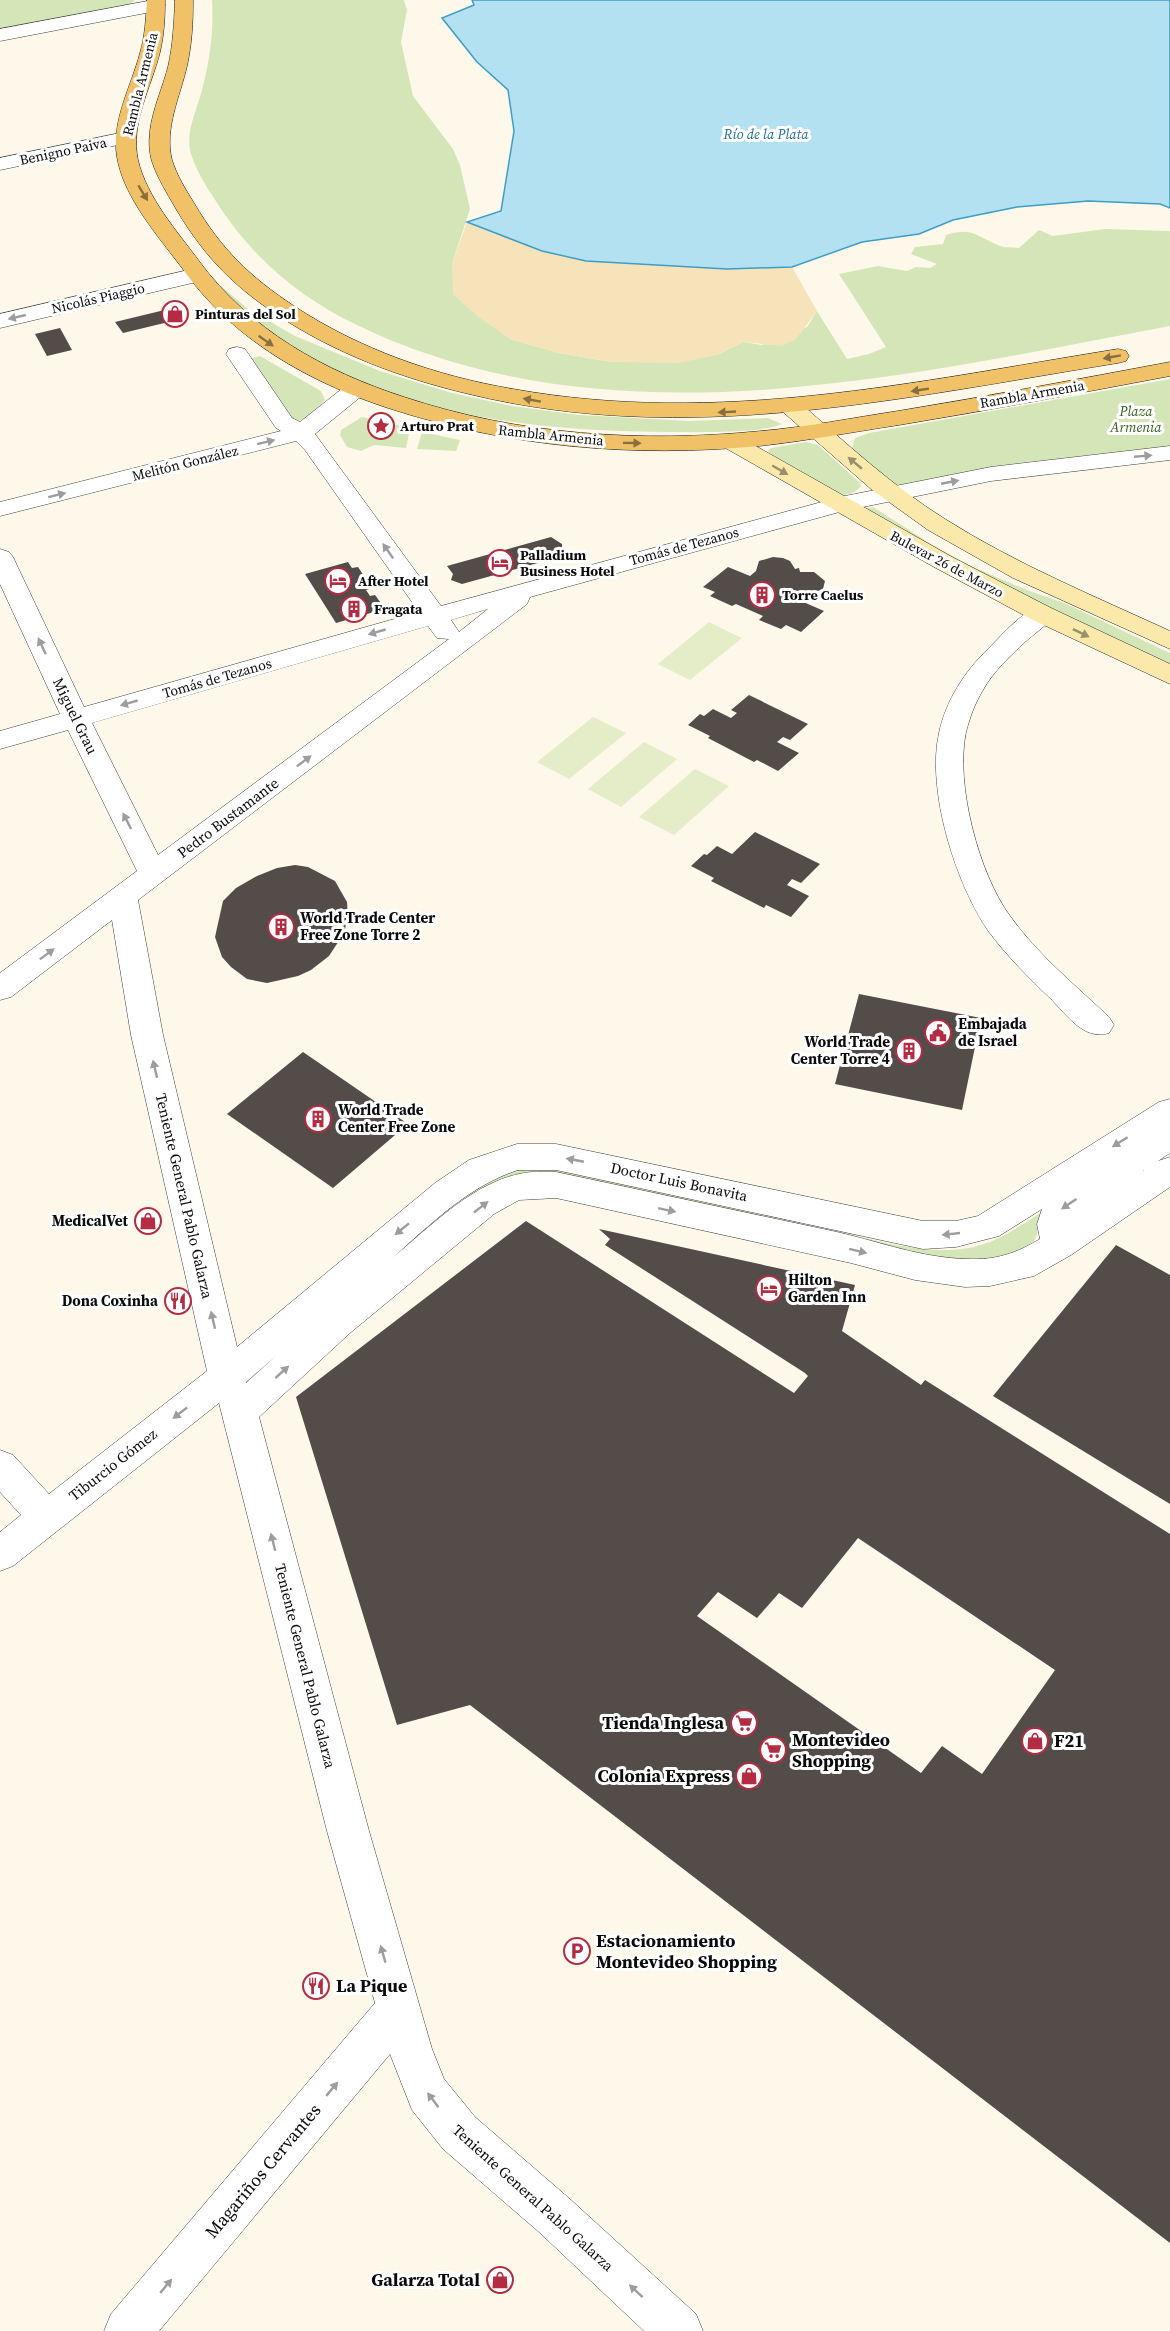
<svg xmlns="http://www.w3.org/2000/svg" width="1170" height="2331" viewBox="0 0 1170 2331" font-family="'Source Serif 4',serif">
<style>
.green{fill:#d4e6b7}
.sand{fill:#f7e3ba}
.pitch{fill:#e5edc8}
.water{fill:#b3e1f2;stroke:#3e9dc5;stroke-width:1.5}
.building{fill:#534c49;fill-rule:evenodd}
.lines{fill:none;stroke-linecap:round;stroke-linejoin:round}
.street-casing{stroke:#3e3e3e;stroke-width:1}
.secondary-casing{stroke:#2d2d2d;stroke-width:1}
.primary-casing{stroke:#1c1c1c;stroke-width:1}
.street{fill:#fff;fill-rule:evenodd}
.secondary{fill:#fae9aa;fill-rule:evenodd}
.primary{fill:#f1c168;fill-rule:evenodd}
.oneway{fill:#8a6f3e}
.oneway2{fill:#9d9d9d}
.oneway3{fill:#9a906a}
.labels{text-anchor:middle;stroke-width:6;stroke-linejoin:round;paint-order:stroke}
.far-street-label{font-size:14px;fill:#0b0b0b;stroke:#fff}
.far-water-label{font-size:14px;font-style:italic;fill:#1d6d95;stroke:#fff}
.far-poi-label{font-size:14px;font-weight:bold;fill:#0b0b0b;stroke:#fff;text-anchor:start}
.far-park-label{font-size:14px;font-style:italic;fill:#345f20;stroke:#fff}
.street-label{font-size:15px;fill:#0b0b0b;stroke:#fff}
.poi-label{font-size:15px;font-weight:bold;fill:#0b0b0b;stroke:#fff;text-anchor:start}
.near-poi-label{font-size:18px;font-weight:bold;fill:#0b0b0b;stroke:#fff;text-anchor:start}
.near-street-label{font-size:18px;fill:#0b0b0b;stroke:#fff}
</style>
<rect width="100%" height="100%" fill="#fef8eb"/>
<g class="green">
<polygon points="0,0 135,0 127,6 6,29 0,29"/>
<path d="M212,0H404L407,10L401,42L413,96L453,149L460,165L470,209L452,264L510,339L559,353L612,362L717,355L743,342L762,345L807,327L817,311L847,359L869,354L886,347L839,274L878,266L907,271L916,267L930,268L937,264L911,254L915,247L943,244L946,235C972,226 978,237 1000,246C1005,248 1013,247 1019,248L1039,230L1053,236L1105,229L1170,231V326C907,375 611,448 357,325C300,298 254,259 219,206C209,190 198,175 192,157C183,134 198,109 203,86C210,58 214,29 212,0Z"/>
<path d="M221,286L248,309L295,336L380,371L452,393L512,406L579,415L689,421L768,418L782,424C761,434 694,432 669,432C543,431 409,418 300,351C289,345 276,338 265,330C249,317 234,301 218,287Z"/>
<path d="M260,356L321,391L325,400C318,409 304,422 293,422L248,359Z"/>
<polygon points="1170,379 1170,449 899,485 892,483 852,448 855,438 869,433"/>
<polygon points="362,417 410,428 406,448 374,445 361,451 347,447 340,435 341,430"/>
<polygon points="422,432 460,440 456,451 417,449"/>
<path d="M806,442L818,445L859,482L861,486C856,493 848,495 840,495C829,494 776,460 768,451L771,448Z"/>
<polygon points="873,507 931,544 973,567 1027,590 1064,603 1170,653 1170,666 1006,588 868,510 868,508"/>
<path d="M525,1168L553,1169L896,1245C971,1258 993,1246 1053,1204C1049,1210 1042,1217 1039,1224C1037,1230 1038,1236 1033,1242C1016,1260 967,1259 945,1258L553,1172C492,1166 451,1213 405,1247L402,1245C440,1216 477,1177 525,1168Z"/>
</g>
<polygon class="sand" points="467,222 542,251 586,261 727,269 792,267 817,311 796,339 782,346 743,342 717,355 678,363 612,362 559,353 510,339 477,316 453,294 452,264"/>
<g class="pitch">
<polygon points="709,622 742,638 690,680 658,664"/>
<polygon points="593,717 626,733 569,779 537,762"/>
<polygon points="644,742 677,759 621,807 588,789"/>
<polygon points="695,769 729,786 674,835 639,817"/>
</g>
<polygon class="water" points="472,0 1170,0 1170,208 1160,204 1088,201 1017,207 953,220 919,234 862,242 792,267 727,269 586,261 542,251 467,222 501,211 514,131 508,90 477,62 442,18 474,5"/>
<g class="building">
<polygon points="177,307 185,318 123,333 115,322"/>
<polygon points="60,328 72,350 47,356 35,334"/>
<polygon points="551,537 562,544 562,553 552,559 462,584 451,580 453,574 447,566"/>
<polygon points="773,557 783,558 790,561 795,569 799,568 800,572 814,572 825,581 823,589 807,595 801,601 824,611 801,632 786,625 781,629 759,620 763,616 736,604 732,606 710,596 715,592 703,587 728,567 750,576 756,571 759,561"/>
<polygon points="348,562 352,568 358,567 372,588 366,590 370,596 375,595 383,606 379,608 381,610 336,623 305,574"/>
<polygon points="749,695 808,724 790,740 783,737 777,742 799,753 778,771 757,760 754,762 708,738 710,736 688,725 700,714 704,716 713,709 731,718 737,713 731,710"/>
<polygon points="755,832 820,864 801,883 792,879 787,885 809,896 791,917 766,905 764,908 711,881 714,878 691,866 704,854 707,855 717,846 732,854"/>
<polygon points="295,865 308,867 335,881 347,902 348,917 344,933 329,956 311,970 298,976 267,983 247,979 231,967 222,957 215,937 223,901 236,888 257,876 277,868"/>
<polygon points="859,994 981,1018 962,1110 835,1084"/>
<polygon points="303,1052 408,1124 333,1188 227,1114"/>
<path d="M526,1221L794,1393L808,1376L805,1373L605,1245L610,1239L599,1229L855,1285L842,1331L921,1385L925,1380L1170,1534V2243L470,1705L397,1725L296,1397ZM858,1538L1055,1670L982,1774L942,1746L921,1773L697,1616L718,1592L757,1618L779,1593L802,1608Z"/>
<polygon points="1116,1245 1170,1275 1170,1504 993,1396"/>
</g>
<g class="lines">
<defs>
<g id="street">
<polygon points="153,0 163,1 165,5 163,9 156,11 0,41 0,29"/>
<polygon points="125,132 132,134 135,138 132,142 0,170 0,158"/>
<polygon points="197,268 205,270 208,275 205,280 0,328 0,314"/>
<path d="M237,347L245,349L292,418L300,422L348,384L356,382L364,384L368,389L364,394L315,434L441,606L840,497L991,467L1170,446V460L991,481L843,511L530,597L527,604L138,900L163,1035L237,1347L435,1183L469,1160L517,1144H556L923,1221H956L978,1216L1159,1102L1170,1099V1153L1143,1171L1158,1161L1170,1157V1187L1071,1255L1034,1276L990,1286L965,1287L915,1280L851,1263L556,1198L519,1200L494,1214L350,1333L259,1417L369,1831L432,2049L444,2079L475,2117L571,2200L696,2314L703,2331H644L539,2232L443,2149L412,2110L390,2054L159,2331H104L111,2314L375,2003L327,1831L219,1403L13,1566L0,1571V1532L21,1515L0,1492V1450L13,1455L49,1494L207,1371L131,1035L112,920L11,997L0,1000V973L137,871L68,730L0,749V731L60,714L0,584V549L9,552L13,557L84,707L419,612L305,450L296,441L0,516V502L281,431L276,428L226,354L229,349ZM488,609L459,632L451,620ZM428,626L437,638L449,639L158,855L92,723ZM518,1170H556L923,1249L956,1247L999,1236L1042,1209L1037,1224L1040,1239C1015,1254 996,1260 967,1259C922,1258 880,1242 837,1232C743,1212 650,1192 556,1172C544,1172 531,1171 519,1174C471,1184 428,1229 391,1259C430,1225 468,1186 518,1170ZM277,1355L246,1383V1382Z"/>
<path d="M1042,606L1051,608L1055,614C1048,625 1035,633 1025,642C1010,656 993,672 983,690C975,703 970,717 966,732C955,784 979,874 1010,916C1037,954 1075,985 1109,1017L1114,1025L1109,1033C1084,1041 1067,1015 1051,999C1029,978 1007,956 989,932C956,885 926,790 939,733C946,700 965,671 989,648C1004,633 1022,611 1042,606Z"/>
</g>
<g id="secondary">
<path d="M791,400L799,402C846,443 892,486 945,519C1016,564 1094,596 1170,631V649L1013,578L928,530L871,489L783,412L779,407L783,402Z"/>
<polygon points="730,434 738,436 952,557 1051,608 1170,664 1170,684 1033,620 934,567 722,446 718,441 722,436"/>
</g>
<g id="primary">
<path d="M147,0H165C165,18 164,35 160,52C151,88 130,123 138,160C147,198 177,231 199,261C250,330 324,371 404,397C518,435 642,443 761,431C807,427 852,418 898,411C989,396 1079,379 1170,362V376C1080,393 990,410 899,425C852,432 806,441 759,446C634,458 508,447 388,408C309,382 234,340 185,272C160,238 124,199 117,157C111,121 131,87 140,53C145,36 146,18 147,0Z"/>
<path d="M175,0H193C193,22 192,44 187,66C180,97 164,128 172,160C177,176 186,190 194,203C221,249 250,277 294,306C359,349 436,376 513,389C720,426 913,382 1118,349L1126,351L1129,356L1126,361L1118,363C901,398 687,447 469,394C401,378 334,353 276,314C229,283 200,251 172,202C164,188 155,173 151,158C144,127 160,97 168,67C173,45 174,23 175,0Z"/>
</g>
</defs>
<use href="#street" class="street-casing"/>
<use href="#secondary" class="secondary-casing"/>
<use href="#primary" class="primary-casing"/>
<use href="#street" class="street"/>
<use href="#secondary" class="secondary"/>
<use href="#primary" class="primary"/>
</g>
<defs><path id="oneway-solid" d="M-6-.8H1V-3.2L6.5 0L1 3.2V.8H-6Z" transform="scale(1.5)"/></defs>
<g class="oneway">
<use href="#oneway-solid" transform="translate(143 193) rotate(59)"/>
<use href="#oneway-solid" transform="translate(266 341) rotate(35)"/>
<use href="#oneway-solid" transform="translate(1112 357) rotate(170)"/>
<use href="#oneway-solid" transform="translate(920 390) rotate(171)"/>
<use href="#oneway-solid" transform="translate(532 400) rotate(-170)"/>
<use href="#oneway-solid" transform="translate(727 412) rotate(177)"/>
<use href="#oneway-solid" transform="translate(632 443) rotate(1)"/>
</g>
<g class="oneway2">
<use href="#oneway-solid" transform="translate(17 317) rotate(167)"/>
<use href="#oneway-solid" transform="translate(266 442) rotate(-14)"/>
<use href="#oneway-solid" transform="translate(1143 456) rotate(-5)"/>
<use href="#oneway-solid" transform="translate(950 482) rotate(-11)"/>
<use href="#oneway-solid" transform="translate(57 495) rotate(-14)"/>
<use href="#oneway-solid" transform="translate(388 551) rotate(-125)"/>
<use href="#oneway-solid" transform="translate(377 632) rotate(164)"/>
<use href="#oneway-solid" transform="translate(42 646) rotate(-115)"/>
<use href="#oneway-solid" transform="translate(129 703) rotate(164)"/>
<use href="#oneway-solid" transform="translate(304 761) rotate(-37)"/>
<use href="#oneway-solid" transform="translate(127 821) rotate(-117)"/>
<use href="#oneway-solid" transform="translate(47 954) rotate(-37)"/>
<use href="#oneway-solid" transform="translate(155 1069) rotate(-103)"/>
<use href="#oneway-solid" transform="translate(1120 1142) rotate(148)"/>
<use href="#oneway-solid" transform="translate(575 1160) rotate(-169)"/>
<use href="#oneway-solid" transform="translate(1069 1204) rotate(146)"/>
<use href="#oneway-solid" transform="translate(481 1207) rotate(-38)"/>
<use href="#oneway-solid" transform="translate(667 1210) rotate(12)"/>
<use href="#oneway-solid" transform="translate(402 1229) rotate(141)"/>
<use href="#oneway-solid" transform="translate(951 1234) rotate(174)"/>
<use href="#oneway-solid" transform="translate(858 1251) rotate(14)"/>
<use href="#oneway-solid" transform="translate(213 1320) rotate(-103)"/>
<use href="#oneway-solid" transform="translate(282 1372) rotate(-42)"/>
<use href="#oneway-solid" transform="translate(180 1413) rotate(142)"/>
<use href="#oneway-solid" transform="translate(273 1542) rotate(-104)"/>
<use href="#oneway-solid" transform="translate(383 1954) rotate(-106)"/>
<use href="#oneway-solid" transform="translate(332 2089) rotate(-50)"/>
<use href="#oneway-solid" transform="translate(433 2100) rotate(-127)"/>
<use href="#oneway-solid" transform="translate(166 2286) rotate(-50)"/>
<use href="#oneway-solid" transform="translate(636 2291) rotate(-137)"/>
</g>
<g class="oneway3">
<use href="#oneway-solid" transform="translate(855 463) rotate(-140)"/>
<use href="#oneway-solid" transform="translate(780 470) rotate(30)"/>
<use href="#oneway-solid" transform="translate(1081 633) rotate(26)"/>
</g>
<defs>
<symbol id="shop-ring" viewBox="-11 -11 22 22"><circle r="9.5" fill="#fff" stroke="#b32c41" stroke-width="1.5"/><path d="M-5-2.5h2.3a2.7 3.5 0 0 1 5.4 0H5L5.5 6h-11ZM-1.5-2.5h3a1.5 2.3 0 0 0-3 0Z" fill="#b32c41"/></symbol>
<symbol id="sight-ring" viewBox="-11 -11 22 22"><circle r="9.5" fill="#fff" stroke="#b32c41" stroke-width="1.5"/><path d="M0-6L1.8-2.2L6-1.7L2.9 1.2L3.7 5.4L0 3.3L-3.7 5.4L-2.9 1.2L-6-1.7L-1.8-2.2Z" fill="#b32c41"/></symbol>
<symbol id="hotel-ring" viewBox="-11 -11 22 22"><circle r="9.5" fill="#fff" stroke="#b32c41" stroke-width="1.5"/><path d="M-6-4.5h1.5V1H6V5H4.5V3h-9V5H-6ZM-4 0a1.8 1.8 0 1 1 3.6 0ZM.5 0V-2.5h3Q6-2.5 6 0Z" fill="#b32c41"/></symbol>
<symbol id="building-ring" viewBox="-11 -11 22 22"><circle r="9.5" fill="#fff" stroke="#b32c41" stroke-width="1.5"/><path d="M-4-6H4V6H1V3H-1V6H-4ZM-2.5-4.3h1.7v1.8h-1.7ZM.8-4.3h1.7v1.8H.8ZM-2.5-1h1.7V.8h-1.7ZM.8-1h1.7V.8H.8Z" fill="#b32c41"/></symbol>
<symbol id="civic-ring" viewBox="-11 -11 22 22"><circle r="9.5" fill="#fff" stroke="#b32c41" stroke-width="1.5"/><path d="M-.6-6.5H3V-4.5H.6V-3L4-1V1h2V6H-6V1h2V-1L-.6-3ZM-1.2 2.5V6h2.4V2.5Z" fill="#b32c41"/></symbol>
<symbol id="restaurant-ring" viewBox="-11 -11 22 22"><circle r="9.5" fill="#fff" stroke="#b32c41" stroke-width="1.5"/><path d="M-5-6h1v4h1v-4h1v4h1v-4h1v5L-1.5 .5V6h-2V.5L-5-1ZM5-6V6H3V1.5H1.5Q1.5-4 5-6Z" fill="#b32c41"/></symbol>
<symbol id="supermarket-ring" viewBox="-11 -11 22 22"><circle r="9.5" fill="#fff" stroke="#b32c41" stroke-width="1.5"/><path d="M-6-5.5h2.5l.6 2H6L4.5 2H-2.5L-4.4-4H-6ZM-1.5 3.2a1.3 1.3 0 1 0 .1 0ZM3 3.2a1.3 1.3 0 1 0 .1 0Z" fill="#b32c41"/></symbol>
<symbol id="parking-ring" viewBox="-11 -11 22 22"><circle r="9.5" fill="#fff" stroke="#b32c41" stroke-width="1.5"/><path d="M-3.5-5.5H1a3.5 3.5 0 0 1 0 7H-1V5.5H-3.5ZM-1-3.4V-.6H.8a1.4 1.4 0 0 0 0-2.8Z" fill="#b32c41"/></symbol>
</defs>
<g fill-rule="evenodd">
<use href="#shop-ring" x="160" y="299" width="30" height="30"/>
<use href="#sight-ring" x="366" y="411" width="30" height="30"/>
<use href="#hotel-ring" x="485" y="548" width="30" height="30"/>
<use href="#hotel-ring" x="323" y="566" width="30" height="30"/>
<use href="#building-ring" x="747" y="580" width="30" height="30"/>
<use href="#building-ring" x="339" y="594" width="30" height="30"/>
<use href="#building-ring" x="266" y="912" width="30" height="30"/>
<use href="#civic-ring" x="923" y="1018" width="30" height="30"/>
<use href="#building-ring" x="894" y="1036" width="30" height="30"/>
<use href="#building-ring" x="303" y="1104" width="30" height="30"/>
<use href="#shop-ring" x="133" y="1206" width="30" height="30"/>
<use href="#hotel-ring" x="754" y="1274" width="30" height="30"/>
<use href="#restaurant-ring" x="163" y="1286" width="30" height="30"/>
<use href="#supermarket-ring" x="729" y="1708" width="30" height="30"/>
<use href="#shop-ring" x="1020" y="1726" width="30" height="30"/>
<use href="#supermarket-ring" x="758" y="1735" width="30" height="30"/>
<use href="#shop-ring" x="734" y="1761" width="30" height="30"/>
<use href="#parking-ring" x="562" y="1936" width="30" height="30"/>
<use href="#restaurant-ring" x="301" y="1971" width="30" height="30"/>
<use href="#shop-ring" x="485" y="2265" width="30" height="30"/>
</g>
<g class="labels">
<g class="far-street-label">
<text transform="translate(140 84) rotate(-76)" y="5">Rambla Armenia</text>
<text transform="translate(63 151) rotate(-12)" y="5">Benigno Paiva</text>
<text transform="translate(98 298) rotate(-13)" y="5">Nicolás Piaggio</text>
<text transform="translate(1032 394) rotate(-10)" y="5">Rambla Armenia</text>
<text transform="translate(551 435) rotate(6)" y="5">Rambla Armenia</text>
<text transform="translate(185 463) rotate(-14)" y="5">Melitón González</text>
<text transform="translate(684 546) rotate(-15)" y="5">Tomás de Tezanos</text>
<text transform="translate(947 564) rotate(28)" y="5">Bulevar 26 de Marzo</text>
<text transform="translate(217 678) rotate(-16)" y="5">Tomás de Tezanos</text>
</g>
<g class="far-water-label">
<text x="766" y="139">Río de la Plata</text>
</g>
<g class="far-poi-label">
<text x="195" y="319">Pinturas del Sol</text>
<text x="400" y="431">Arturo Prat</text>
<text x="520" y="560">Palladium<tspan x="520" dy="16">Business Hotel</tspan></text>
<text x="358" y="586">After Hotel</text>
<text x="782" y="600">Torre Caelus</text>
<text x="374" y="614">Fragata</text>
</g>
<g class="far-park-label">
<text x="1136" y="416">Plaza<tspan x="1136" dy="16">Armenia</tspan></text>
</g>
<g class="street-label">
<text transform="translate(75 716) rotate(64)" y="5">Miguel Grau</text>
<text transform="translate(228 818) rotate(-37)" y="5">Pedro Bustamante</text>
<text transform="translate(679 1182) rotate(12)" y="5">Doctor Luis Bonavita</text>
<text transform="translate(184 1196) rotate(77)" y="5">Teniente General Pablo Galarza</text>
<text transform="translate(113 1465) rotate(-38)" y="5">Tiburcio Gómez</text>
<text transform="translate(305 1666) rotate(76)" y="5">Teniente General Pablo Galarza</text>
<text transform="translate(533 2198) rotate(42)" y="5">Teniente General Pablo Galarza</text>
</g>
<g class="poi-label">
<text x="300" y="923">World Trade Center<tspan x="300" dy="17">Free Zone Torre 2</tspan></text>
<text x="958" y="1029">Embajada<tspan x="958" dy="17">de Israel</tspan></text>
<text x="890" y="1047" text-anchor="end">World Trade<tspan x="890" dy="17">Center Torre 4</tspan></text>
<text x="338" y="1115">World Trade<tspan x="338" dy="17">Center Free Zone</tspan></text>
<text x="128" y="1226" text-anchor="end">MedicalVet</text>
<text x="788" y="1285">Hilton<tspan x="788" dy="17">Garden Inn</tspan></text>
<text x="158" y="1306" text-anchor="end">Dona Coxinha</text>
</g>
<g class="near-poi-label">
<text x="724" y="1729" text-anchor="end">Tienda Inglesa</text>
<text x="792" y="1746">Montevideo<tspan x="792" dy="21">Shopping</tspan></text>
<text x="1054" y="1747">F21</text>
<text x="730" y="1782" text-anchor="end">Colonia Express</text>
<text x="596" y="1947">Estacionamiento<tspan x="596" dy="21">Montevideo Shopping</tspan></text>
<text x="336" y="1992">La Pique</text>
<text x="480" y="2286" text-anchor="end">Galarza Total</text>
</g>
<g class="near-street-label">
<text transform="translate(263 2171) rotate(-50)" y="6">Magariños Cervantes</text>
</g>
</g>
</svg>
